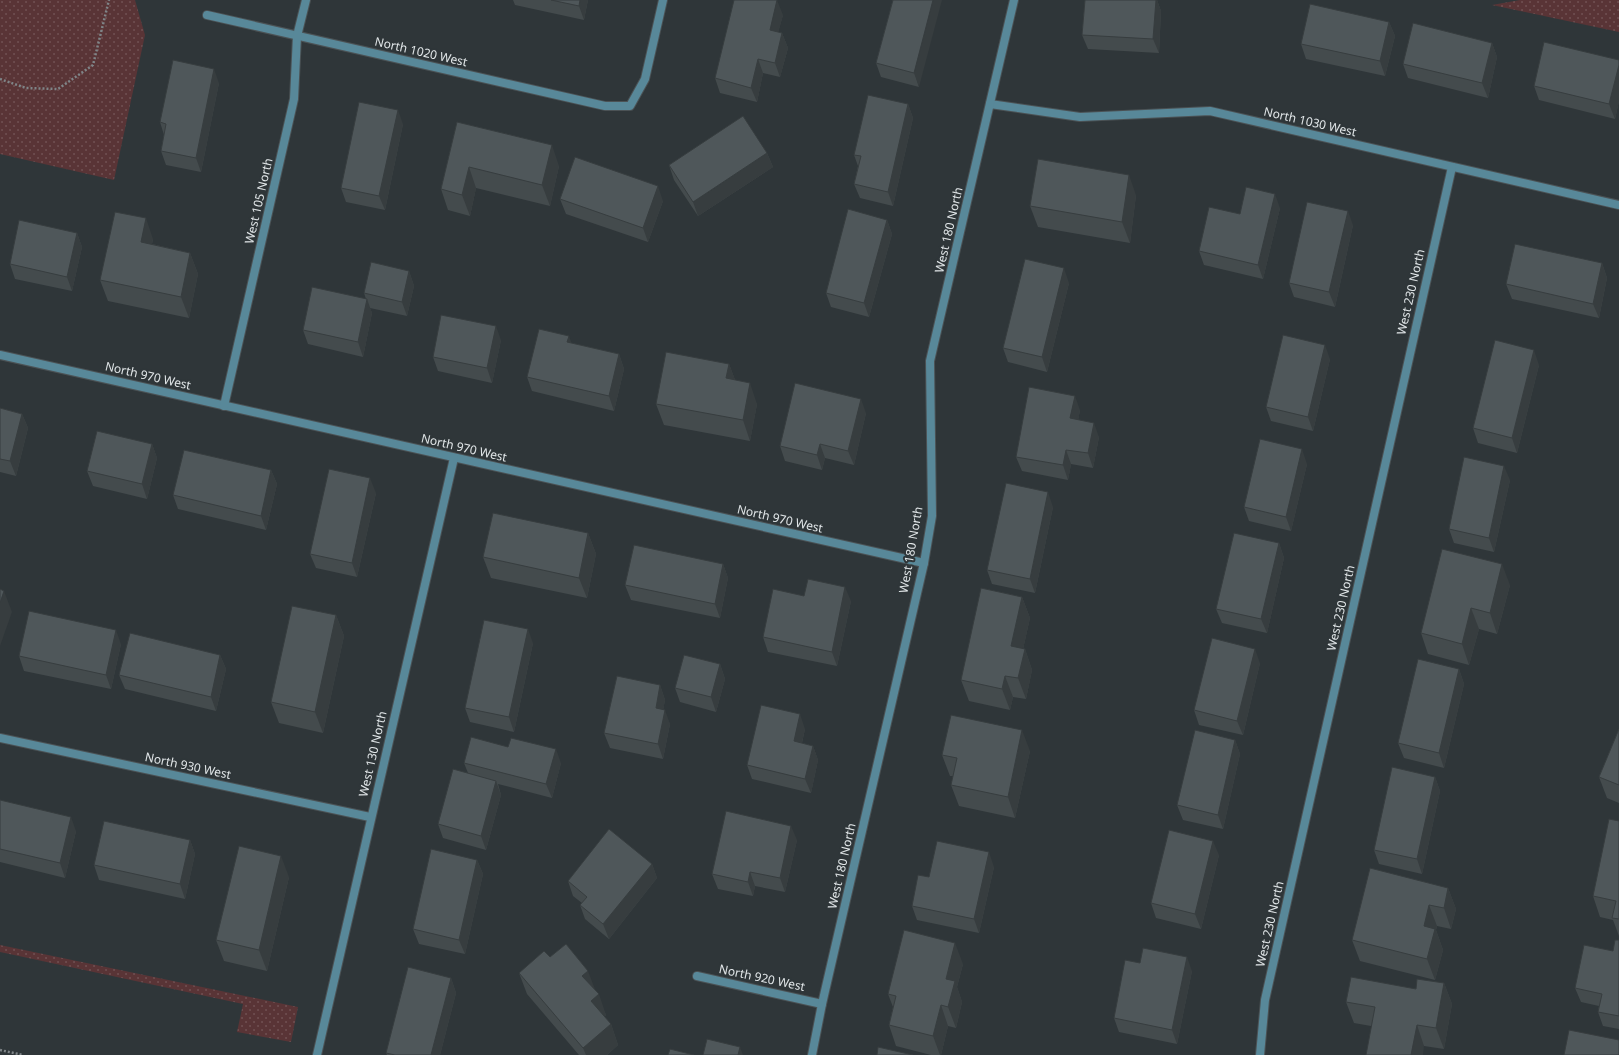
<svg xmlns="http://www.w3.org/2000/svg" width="1619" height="1055" viewBox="0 0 1619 1055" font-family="'Noto Sans',sans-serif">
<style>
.grass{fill:url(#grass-dots)}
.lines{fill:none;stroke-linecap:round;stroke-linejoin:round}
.minor-casing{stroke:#4b5255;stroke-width:10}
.path{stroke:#7f8588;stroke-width:2.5;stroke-dasharray:2 2;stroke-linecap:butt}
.minor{stroke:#588899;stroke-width:8}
.wall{fill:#444b4d}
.shaded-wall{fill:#373d3f}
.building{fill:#4f575a;stroke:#373d3f}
.labels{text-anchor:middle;stroke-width:4;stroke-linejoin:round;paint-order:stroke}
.street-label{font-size:12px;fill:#e1e6e8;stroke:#2f3639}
</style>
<defs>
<pattern id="grass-dots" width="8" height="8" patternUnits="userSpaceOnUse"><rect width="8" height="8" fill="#593436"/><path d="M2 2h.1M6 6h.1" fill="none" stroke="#715153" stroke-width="1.8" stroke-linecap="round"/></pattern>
</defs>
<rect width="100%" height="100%" fill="#2f3639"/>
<g class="grass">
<polygon points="0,0 135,0 145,35 114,180 0,154"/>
<polygon points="1520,0 1619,0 1619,32 1492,5"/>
<polygon points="0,945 298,1007 291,1042 237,1032 243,1004 0,952"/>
</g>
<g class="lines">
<defs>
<g id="minor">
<polyline points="207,15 605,106 630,106 645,79 663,0"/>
<polyline points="990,104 1080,117 1210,111 1619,205"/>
<polyline points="0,355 924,563"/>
<polyline points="224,406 294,99 297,36 306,0"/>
<polyline points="0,738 370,817"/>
<polyline points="697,976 822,1004"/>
<polyline points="317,1055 454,458"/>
<polyline points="812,1055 822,1004 924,563 932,516 930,361 1014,0"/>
<polyline points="1260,1055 1265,1000 1452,167"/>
</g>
</defs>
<use href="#minor" class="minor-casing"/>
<g class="path">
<polyline points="0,79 26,88 58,89 93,65 109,0"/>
<polyline points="0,1050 23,1055"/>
</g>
<use href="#minor" class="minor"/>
</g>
<g class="wall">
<polygon points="513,0 588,0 584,20 515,5"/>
<polygon points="893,0 919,87 881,77 876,63"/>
<polygon points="1085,0 1157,0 1161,11 1159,53 1088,49 1082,35"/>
<polygon points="783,15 778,32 782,33 788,48 780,77 763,73 757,102 720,93 715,78"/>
<polygon points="1389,22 1395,36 1385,76 1306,59 1301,44"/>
<polygon points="1492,43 1497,57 1488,98 1408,78 1403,64"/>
<polygon points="1619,60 1619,101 1615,119 1539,100 1534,86"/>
<polygon points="219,83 201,172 166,165 161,151 164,135 160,122"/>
<polygon points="908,104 913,118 893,206 860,198 854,184 858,166 854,155"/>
<polygon points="457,122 559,166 550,206 476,188 470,216 448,210 441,189"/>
<polygon points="403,124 385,210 346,202 341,188"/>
<polygon points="767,153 773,167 698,216 674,180 669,165"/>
<polygon points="1136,195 1130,243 1038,227 1030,206"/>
<polygon points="560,199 663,201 648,242 566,214"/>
<polygon points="1280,208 1263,279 1204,265 1199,251"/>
<polygon points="887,220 892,234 869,317 831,307 826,293"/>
<polygon points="1353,225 1335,307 1294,297 1289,283"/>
<polygon points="77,233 82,247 72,291 15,279 10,264"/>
<polygon points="153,239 152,244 190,253 198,274 189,318 108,301 100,280"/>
<polygon points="1602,263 1607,278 1599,318 1512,299 1506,284"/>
<polygon points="409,271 414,286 407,316 370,308 372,313 363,357 308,344 303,330 366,299 364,293"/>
<polygon points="1069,283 1047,372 1008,362 1003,348"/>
<polygon points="501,340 492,383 438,371 433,357"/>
<polygon points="571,343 619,354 624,369 614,411 532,391 527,377"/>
<polygon points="1330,359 1313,431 1271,421 1266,407"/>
<polygon points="729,364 735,380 757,404 750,441 664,425 656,404"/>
<polygon points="1539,365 1517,453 1478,443 1473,428"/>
<polygon points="0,408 22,414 28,428 16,476 0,472"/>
<polygon points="1080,410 1078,420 1099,437 1093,468 1071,464 1068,480 1022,471 1016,457"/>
<polygon points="866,413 854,465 825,458 822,470 785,461 780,446"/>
<polygon points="152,444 157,458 147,499 93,486 87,471"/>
<polygon points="1307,464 1291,531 1249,521 1244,507"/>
<polygon points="271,470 277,484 266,530 178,509 173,495"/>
<polygon points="1510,480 1494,552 1454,543 1449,529"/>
<polygon points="376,493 357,577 316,568 310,554"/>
<polygon points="1053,507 1035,593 992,584 987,570"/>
<polygon points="588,533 596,554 587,598 491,578 483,557"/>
<polygon points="1279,543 1284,558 1267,633 1222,623 1216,609"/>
<polygon points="723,564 728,578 720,618 631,600 625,585"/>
<polygon points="1510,585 1497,634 1479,629 1469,665 1428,654 1421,633"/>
<polygon points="804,596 851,601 837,666 768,652 763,637"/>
<polygon points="1022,597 1030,618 1023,649 1025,649 1032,670 1026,699 1013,697 1010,710 969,701 961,680"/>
<polygon points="336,615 344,636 323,733 279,723 271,702"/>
<polygon points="533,643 514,732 470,722 465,708"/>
<polygon points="121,644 111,689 24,671 19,656"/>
<polygon points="220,655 226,669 216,711 125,689 119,675"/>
<polygon points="1260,663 1243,735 1199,725 1194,710"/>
<polygon points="720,664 725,679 716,712 680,702 675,688"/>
<polygon points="1459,669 1464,684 1444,768 1404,758 1398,743"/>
<polygon points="660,685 665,700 663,710 670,724 663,759 610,748 604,733"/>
<polygon points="805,729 802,743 813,746 818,760 811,793 752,779 747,765"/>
<polygon points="1619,729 1619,803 1607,798 1599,777"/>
<polygon points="1235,740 1240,754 1223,829 1183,820 1177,805"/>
<polygon points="1030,751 1015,818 959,806 951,785 953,776 950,776 942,755"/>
<polygon points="464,763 561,763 552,798 498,784 501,795 486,850 443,838 438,824 468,773"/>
<polygon points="1435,777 1440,791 1422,874 1379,864 1374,850"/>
<polygon points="0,800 76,831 65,878 0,862"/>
<polygon points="1619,821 1619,936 1613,920 1600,917 1593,896"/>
<polygon points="190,840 195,854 185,899 99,880 94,865"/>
<polygon points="797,840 785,892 755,886 753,896 718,889 712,874"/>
<polygon points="1219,855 1201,929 1156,918 1151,903"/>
<polygon points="477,860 483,874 465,954 419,944 413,929"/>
<polygon points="652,864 657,878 609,939 585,919 580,905 582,903 573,896 568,881"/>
<polygon points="994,867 979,933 917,920 912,906 929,877"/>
<polygon points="289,877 267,971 224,961 216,940"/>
<polygon points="1448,888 1456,909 1451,929 1437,926 1436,930 1443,950 1435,980 1360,961 1352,940"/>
<polygon points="1619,940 1619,1029 1603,1026 1598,1012 1599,1006 1581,1002 1575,988 1613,951"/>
<polygon points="550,957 595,991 606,1015 604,1017 611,1024 618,1045 607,1055 579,1055 527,994 519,973"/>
<polygon points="1140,963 1192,971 1177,1044 1119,1032 1114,1018"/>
<polygon points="963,964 957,987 962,1002 956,1028 948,1026 941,1055 931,1055 896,1046 889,1025 893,1007 888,994"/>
<polygon points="451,978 456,993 440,1055 387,1055 386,1053"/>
<polygon points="1444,983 1452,1004 1444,1049 1424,1046 1371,1026 1354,1023 1346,1002"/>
</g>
<g class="shaded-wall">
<polygon points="580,0 588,0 584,20 579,6"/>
<polygon points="777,0 783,15 775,45 770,30"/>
<polygon points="933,0 942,0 919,87 914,73"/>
<polygon points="1156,0 1157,0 1161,11 1159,53 1153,39"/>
<polygon points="1389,22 1395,36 1385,76 1380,61"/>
<polygon points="782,33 788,48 780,77 775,63"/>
<polygon points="1492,43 1497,57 1488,98 1482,83"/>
<polygon points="758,59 763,73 757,102 751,88"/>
<polygon points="1619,65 1619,101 1615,119 1609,104"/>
<polygon points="214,69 219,83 201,172 196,158"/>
<polygon points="908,104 913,118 893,206 888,192"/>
<polygon points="398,110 403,124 385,210 379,196"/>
<polygon points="552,145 559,166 550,206 542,185"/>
<polygon points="767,153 773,167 698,216 693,202"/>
<polygon points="469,167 476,188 470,216 462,195"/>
<polygon points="1129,175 1136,195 1130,243 1122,222"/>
<polygon points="658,186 663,201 648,242 643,228"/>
<polygon points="1275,194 1280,208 1263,279 1258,265"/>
<polygon points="1348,211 1353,225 1335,307 1329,292"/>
<polygon points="146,218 153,239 148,263 141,242"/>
<polygon points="887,220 892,234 869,317 864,303"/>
<polygon points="77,233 82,247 72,291 67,277"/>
<polygon points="190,253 198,274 189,318 181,297"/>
<polygon points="1602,263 1607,278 1599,318 1593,304"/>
<polygon points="1064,268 1069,283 1047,372 1042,357"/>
<polygon points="409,271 414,286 407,316 402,302"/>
<polygon points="367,299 372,313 363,357 358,342"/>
<polygon points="496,326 501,340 492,383 487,368"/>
<polygon points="569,336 574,350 567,342"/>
<polygon points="1325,345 1330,359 1313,431 1308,417"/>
<polygon points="1534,350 1539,365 1517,453 1512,438"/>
<polygon points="619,354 624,369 614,411 609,396"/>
<polygon points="729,364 737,385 726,378"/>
<polygon points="750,383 757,404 750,441 743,420"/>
<polygon points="1075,396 1080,410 1076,433 1070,418"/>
<polygon points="861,399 866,413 854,465 848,451"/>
<polygon points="22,414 28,428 16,476 10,461"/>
<polygon points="1094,423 1099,437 1093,468 1088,453"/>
<polygon points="152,444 157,458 147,499 142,484"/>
<polygon points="820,444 825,458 822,470 817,455"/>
<polygon points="1302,449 1307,464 1291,531 1286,517"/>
<polygon points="1066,450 1071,464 1068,480 1063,465"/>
<polygon points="1504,466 1510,480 1494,552 1489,538"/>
<polygon points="271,470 277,484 266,530 261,516"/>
<polygon points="370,478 376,493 357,577 352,563"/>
<polygon points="1048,492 1053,507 1035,593 1030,579"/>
<polygon points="588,533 596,554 587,598 579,578"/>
<polygon points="1279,543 1284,558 1267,633 1261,619"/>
<polygon points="723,564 728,578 720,618 715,604"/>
<polygon points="1502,564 1510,585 1497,634 1490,613"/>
<polygon points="845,587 851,601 837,666 832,652"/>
<polygon points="4,591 12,612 0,646 0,603"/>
<polygon points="1022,597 1030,618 1019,667 1011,646"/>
<polygon points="1471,608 1479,629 1469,665 1462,644"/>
<polygon points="336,615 344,636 323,733 315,712"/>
<polygon points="528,629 533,643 514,732 509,717"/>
<polygon points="116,630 121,644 111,689 106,675"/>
<polygon points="1025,649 1032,670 1026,699 1018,678"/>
<polygon points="1255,649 1260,663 1243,735 1237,721"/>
<polygon points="220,655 226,669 216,711 211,697"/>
<polygon points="720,664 725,679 716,712 711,697"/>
<polygon points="1459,669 1464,684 1444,768 1439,753"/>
<polygon points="1005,676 1013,697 1010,710 1002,689"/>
<polygon points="660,685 665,700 661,722 656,708"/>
<polygon points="665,710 670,724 663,759 658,744"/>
<polygon points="800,714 805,729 799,755 794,741"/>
<polygon points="1022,730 1030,751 1015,818 1008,797"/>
<polygon points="1235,740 1240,754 1223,829 1218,815"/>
<polygon points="813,746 818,760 811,793 805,779"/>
<polygon points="556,749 561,763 552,798 546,784"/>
<polygon points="1435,777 1440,791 1422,874 1417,859"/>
<polygon points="496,781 501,795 486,850 481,836"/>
<polygon points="71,817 76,831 65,878 60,863"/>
<polygon points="791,826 797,840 785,892 780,878"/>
<polygon points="190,840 195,854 185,899 180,884"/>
<polygon points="1213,841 1219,855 1201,929 1195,914"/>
<polygon points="989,852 994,867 979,933 974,919"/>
<polygon points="281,856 289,877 267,971 259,950"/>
<polygon points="477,860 483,874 465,954 459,940"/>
<polygon points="652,864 657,878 609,939 603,924"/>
<polygon points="750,872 755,886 753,896 748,882"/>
<polygon points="1448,888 1456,909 1451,929 1444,908"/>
<polygon points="1429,905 1437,926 1436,930 1443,950 1435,980 1427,959 1424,926"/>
<polygon points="955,943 963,964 957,987 962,1002 956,1028 948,1007 946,979"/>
<polygon points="1187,957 1192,971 1177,1044 1172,1030"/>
<polygon points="588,971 596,992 582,976"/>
<polygon points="451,978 456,993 440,1055 431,1055"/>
<polygon points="1444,983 1452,1004 1444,1049 1436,1028"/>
<polygon points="599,994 606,1015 598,1022 591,1001"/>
<polygon points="941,1005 948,1026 941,1055 940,1055 933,1036"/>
<polygon points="611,1024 618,1045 607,1055 586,1055 583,1048"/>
<polygon points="1417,1025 1424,1046 1423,1055 1411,1055"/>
<polygon points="740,1047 743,1055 738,1055"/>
</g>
<g class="building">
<polygon points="551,0 580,0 579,6"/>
<polygon points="734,0 777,0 770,30 782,33 775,63 758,59 751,88 715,78"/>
<polygon points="893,0 933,0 914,73 876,63"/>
<polygon points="1085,0 1156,0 1153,39 1082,35"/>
<polygon points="1310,4 1389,22 1380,61 1301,44"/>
<polygon points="1413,23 1492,43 1482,83 1403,64"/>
<polygon points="1544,42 1619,60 1619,65 1609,104 1534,86"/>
<polygon points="173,60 214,69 196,158 161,151 166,124 160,122"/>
<polygon points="868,95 908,104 888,192 854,184 861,156 854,155"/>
<polygon points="359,102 398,110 379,196 341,188"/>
<polygon points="743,116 767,153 693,202 669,165"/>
<polygon points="457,122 552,145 542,185 469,167 462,195 441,189"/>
<polygon points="575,157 658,186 643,228 560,199"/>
<polygon points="1038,159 1129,175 1122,222 1030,206"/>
<polygon points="1246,187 1275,194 1258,265 1199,251 1209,207 1240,214"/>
<polygon points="1307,202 1348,211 1329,292 1289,283"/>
<polygon points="848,209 887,220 864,303 826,293"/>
<polygon points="115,212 146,218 141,242 190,253 181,297 100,280"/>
<polygon points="19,220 77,233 67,277 10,264"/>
<polygon points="1515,244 1602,263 1593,304 1506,284"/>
<polygon points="1025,259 1064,268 1042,357 1003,348"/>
<polygon points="371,262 409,271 402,302 364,293"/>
<polygon points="312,287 367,299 358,342 303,330"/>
<polygon points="441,315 496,326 487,368 433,357"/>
<polygon points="539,329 569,336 567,342 619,354 609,396 527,377"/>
<polygon points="1283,335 1325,345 1308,417 1266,407"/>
<polygon points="1495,340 1534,350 1512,438 1473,428"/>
<polygon points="666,352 729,364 726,378 750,383 743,420 656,404"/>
<polygon points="795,383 861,399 848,451 820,444 817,455 780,446"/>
<polygon points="1029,387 1075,396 1070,418 1094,423 1088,453 1066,450 1063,465 1016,457"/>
<polygon points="0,408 22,414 10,461 0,459"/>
<polygon points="97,431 152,444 142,484 87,471"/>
<polygon points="1260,439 1302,449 1286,517 1244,507"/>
<polygon points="184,450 271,470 261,516 173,495"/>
<polygon points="1464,457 1504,466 1489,538 1449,529"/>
<polygon points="329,469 370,478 352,563 310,554"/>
<polygon points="1006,483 1048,492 1030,579 987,570"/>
<polygon points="493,513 588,533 579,578 483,557"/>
<polygon points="1234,533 1279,543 1261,619 1216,609"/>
<polygon points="634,545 723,564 715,604 625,585"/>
<polygon points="1442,549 1502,564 1490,613 1471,608 1462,644 1421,633"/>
<polygon points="808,579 845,587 832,652 763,637 773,589 804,596"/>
<polygon points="981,588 1022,597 1011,646 1025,649 1018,678 1005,676 1002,689 961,680"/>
<polygon points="0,589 4,591 0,603"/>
<polygon points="292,606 336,615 315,712 271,702"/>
<polygon points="29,611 116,630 106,675 19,656"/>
<polygon points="484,620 528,629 509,717 465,708"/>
<polygon points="130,633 220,655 211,697 119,675"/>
<polygon points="1212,638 1255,649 1237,721 1194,710"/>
<polygon points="684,655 720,664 711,697 675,688"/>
<polygon points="1418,659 1459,669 1439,753 1398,743"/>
<polygon points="617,676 660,685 656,708 665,710 658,744 604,733"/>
<polygon points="761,705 800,714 794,741 813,746 805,779 747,765"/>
<polygon points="951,715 1022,730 1008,797 951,785 957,758 942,755"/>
<polygon points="1619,729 1619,785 1599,777"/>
<polygon points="1195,730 1235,740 1218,815 1177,805"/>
<polygon points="471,737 508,747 511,738 556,749 546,784 464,763"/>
<polygon points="1392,767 1435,777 1417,859 1374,850"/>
<polygon points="453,769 496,781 481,836 438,824"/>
<polygon points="0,800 71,817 60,863 0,849"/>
<polygon points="726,811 791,826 780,878 750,872 748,882 712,874"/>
<polygon points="1609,819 1619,821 1619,919 1612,918 1616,901 1593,896"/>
<polygon points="104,821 190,840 180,884 94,865"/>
<polygon points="609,829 652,864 603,924 580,905 587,897 568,881"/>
<polygon points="1169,830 1213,841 1195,914 1151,903"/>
<polygon points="937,841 989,852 974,919 912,906 918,875 929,877"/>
<polygon points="239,846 281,856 259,950 216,940"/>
<polygon points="431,849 477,860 459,940 413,929"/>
<polygon points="1370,868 1448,888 1444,908 1429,905 1424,926 1435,929 1427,959 1352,940"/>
<polygon points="904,930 955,943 946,979 955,981 948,1007 941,1005 933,1036 889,1025 896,996 888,994"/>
<polygon points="1615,940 1619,940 1619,1016 1598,1012 1602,994 1575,988 1584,945 1613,951"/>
<polygon points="566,944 588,971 582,976 599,994 591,1001 611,1024 583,1048 519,973 544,951 550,957"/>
<polygon points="1143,948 1187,957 1172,1030 1114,1018 1125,960 1140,963"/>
<polygon points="408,967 451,978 431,1055 395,1055 386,1053"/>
<polygon points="1351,977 1416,989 1417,979 1444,983 1436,1028 1417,1025 1411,1055 1366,1055 1375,1007 1346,1002"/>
<polygon points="1569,1030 1619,1040 1619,1055 1564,1055"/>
<polygon points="707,1039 740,1047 738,1055 703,1055"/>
<polygon points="878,1047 913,1055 877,1055"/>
<polygon points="670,1049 694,1055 668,1055"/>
</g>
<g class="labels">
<g class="street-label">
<text transform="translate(421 52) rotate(13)" y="4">North 1020 West</text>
<text transform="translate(1310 122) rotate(13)" y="4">North 1030 West</text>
<text transform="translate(259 201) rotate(-77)" y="4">West 105 North</text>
<text transform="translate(949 230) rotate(-77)" y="4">West 180 North</text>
<text transform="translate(1411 292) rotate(-77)" y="4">West 230 North</text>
<text transform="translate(148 376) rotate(13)" y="4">North 970 West</text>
<text transform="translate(464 448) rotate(13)" y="4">North 970 West</text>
<text transform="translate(780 519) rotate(13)" y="4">North 970 West</text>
<text transform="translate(911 550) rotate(-80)" y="4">West 180 North</text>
<text transform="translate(1341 608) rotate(-77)" y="4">West 230 North</text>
<text transform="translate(373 754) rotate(-77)" y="4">West 130 North</text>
<text transform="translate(188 766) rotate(12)" y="4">North 930 West</text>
<text transform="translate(842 866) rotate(-77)" y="4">West 180 North</text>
<text transform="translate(1270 924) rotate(-77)" y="4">West 230 North</text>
<text transform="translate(762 978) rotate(12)" y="4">North 920 West</text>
</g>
</g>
</svg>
